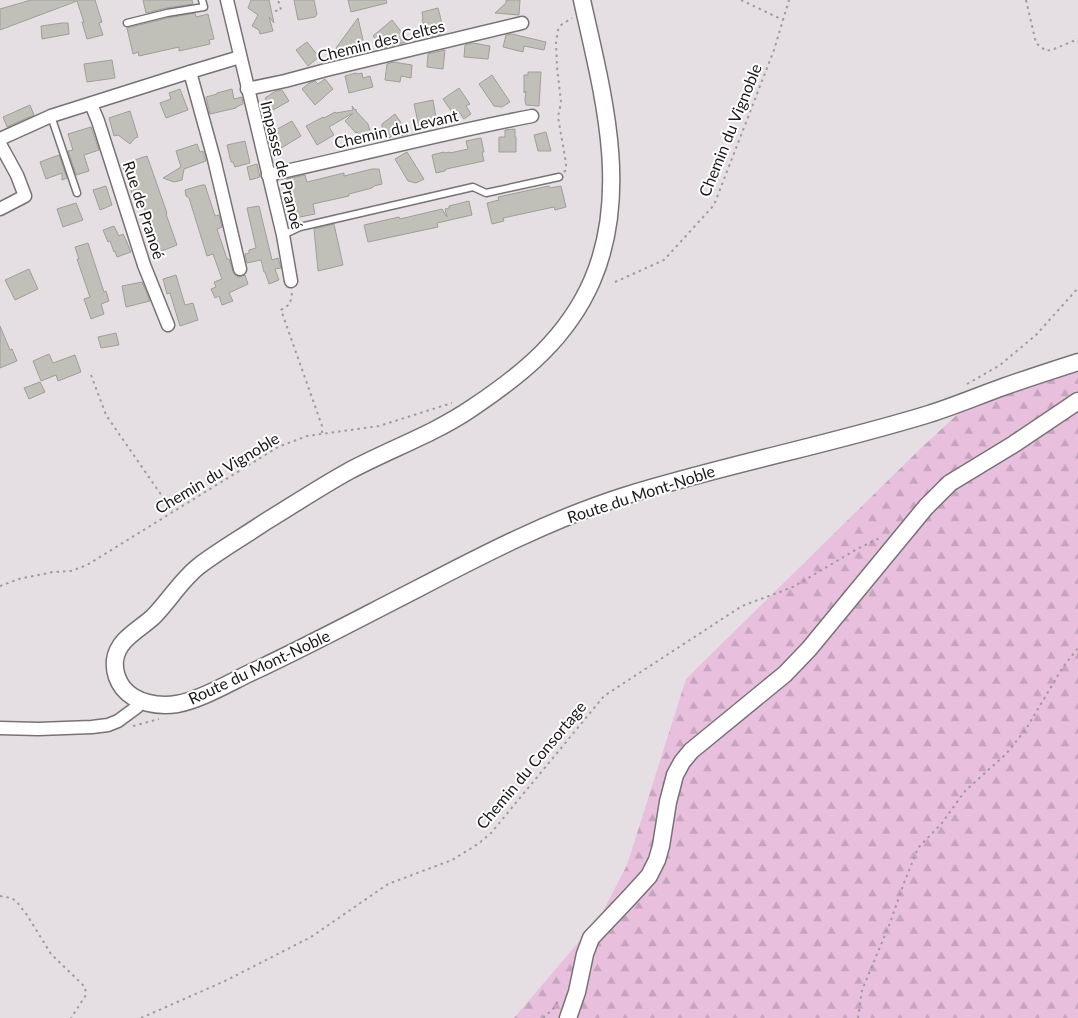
<svg xmlns="http://www.w3.org/2000/svg" width="1078" height="1018" viewBox="0 0 1078 1018" font-family="Lato,sans-serif">
<style>
.forest{fill:url(#forest-firs)}
.building{fill:#c0c0b9;stroke:#9f9f99}
.lines{fill:none;stroke-linecap:round;stroke-linejoin:round}
.service-casing{stroke:#787276;stroke-width:9}
.minor-casing{stroke:#787276;stroke-width:15}
.tertiary-casing{stroke:#787276;stroke-width:19}
.path{stroke:#9f9b9e;stroke-width:2;stroke-dasharray:2.5 4;stroke-linecap:butt}
.service{stroke:#fff;stroke-width:6}
.minor{stroke:#fff;stroke-width:12}
.tertiary{stroke:#fff;stroke-width:16}
.labels{text-anchor:middle;stroke-width:4;stroke-linejoin:round;paint-order:stroke}
.street-label{font-size:16px;fill:#1b191a;stroke:#fff}
</style>
<defs>
<pattern id="forest-firs" width="22" height="20" patternUnits="userSpaceOnUse" patternTransform="scale(1.25)"><rect width="22" height="20" fill="#e9bfde"/><path d="M5 1l3.5 6h-7zM16 11l3.5 6h-7z" fill="#c7a4be"/></pattern>
</defs>
<rect width="100%" height="100%" fill="#e5dfe3"/>
<polygon class="forest" points="1078,371 1078,1018 514,1018 600,917 627,865 686,679 919,450 961,411"/>
<g class="building">
<polygon points="31,0 95,0 102,22 99,23 103,35 87,39 82,22 84,22 77,1 0,30 0,9"/>
<polygon points="143,0 192,0 193,4 166,8 146,13"/>
<polygon points="251,0 269,0 274,23 269,17 273,31 260,34 259,30 252,26 258,15 248,8"/>
<polygon points="294,0 314,0 317,14 315,17 298,20"/>
<polygon points="348,0 386,0 387,3 351,12"/>
<polygon points="506,0 520,0 519,15 495,13 506,3"/>
<polygon points="438,8 443,27 442,28 443,34 430,37 430,30 426,31 422,20 423,19 422,12"/>
<polygon points="195,13 196,17 208,14 214,39 209,40 210,44 179,51 179,47 139,56 138,52 133,54 127,28 168,18"/>
<polygon points="358,18 363,40 357,41 346,56 336,48"/>
<polygon points="392,20 403,34 401,36 406,42 383,48 373,36"/>
<polygon points="62,23 68,23 69,34 42,39 41,26"/>
<polygon points="512,34 546,42 544,50 524,46 523,52 503,47 506,35"/>
<polygon points="307,42 319,57 308,66 296,50"/>
<polygon points="473,43 490,46 488,59 464,57 465,45"/>
<polygon points="445,50 443,69 427,67 428,54"/>
<polygon points="112,60 115,78 87,82 84,64"/>
<polygon points="393,62 412,65 411,78 401,76 400,82 385,80 387,64"/>
<polygon points="528,72 541,72 539,106 526,105 525,100 526,91 524,93 524,75 528,75"/>
<polygon points="356,73 358,74 362,73 363,78 370,76 373,87 349,93 345,76"/>
<polygon points="492,75 510,102 502,107 494,106 479,84"/>
<polygon points="325,79 333,89 315,105 302,89 309,83 315,81 318,84"/>
<polygon points="459,88 470,104 466,106 471,114 464,119 459,112 454,115 443,99"/>
<polygon points="180,89 188,110 166,118 160,103 171,99 169,93"/>
<polygon points="232,89 234,99 242,97 243,104 236,107 236,108 210,114 206,97 217,94 217,93"/>
<polygon points="282,90 289,101 273,110 265,98 276,91"/>
<polygon points="433,100 437,123 419,127 414,104"/>
<polygon points="30,105 34,115 7,127 3,117"/>
<polygon points="352,106 355,110 356,109 356,111 368,124 370,131 363,138 357,132 356,133 345,121 353,113 329,127 334,135 317,145 306,126 323,117 324,118 335,112 336,113 353,110"/>
<polygon points="130,111 138,137 135,138 130,144 118,135 114,136 109,118"/>
<polygon points="395,114 409,134 395,137 393,135 389,138 382,127 382,124"/>
<polygon points="292,121 301,136 278,150 274,142 274,139 270,133"/>
<polygon points="91,127 99,150 84,155 89,171 76,175 68,151 73,150 68,134"/>
<polygon points="515,129 515,137 516,137 516,152 499,152 499,137 505,137 505,130"/>
<polygon points="546,132 551,151 538,151 534,135"/>
<polygon points="481,138 484,152 482,152 484,161 446,169 445,171 436,173 432,155 444,152 445,153 450,152 450,153 468,149 466,141"/>
<polygon points="245,141 250,163 235,167 233,162 231,162 227,145"/>
<polygon points="197,144 200,152 203,151 206,161 184,169 182,180 174,182 163,178 181,167 176,151"/>
<polygon points="407,152 424,179 416,183 408,181 395,159"/>
<polygon points="59,155 67,178 62,180 62,173 46,179 40,162"/>
<polygon points="147,156 167,213 166,214 177,245 159,252 154,238 155,237 140,197 134,199 122,164"/>
<polygon points="257,164 260,177 250,180 247,167"/>
<polygon points="372,169 379,169 382,184 374,186 372,188 349,194 349,196 313,204 315,214 295,218 287,179 305,175 307,182 344,173 344,176"/>
<polygon points="202,185 205,185 215,216 219,215 222,227 217,229 227,259 229,259 234,274 238,277 245,275 248,284 229,293 233,301 222,305 219,296 215,298 211,289 216,287 214,282 222,279 213,254 207,256 189,198 186,196 185,190"/>
<polygon points="106,186 112,205 100,210 93,190"/>
<polygon points="549,186 550,188 561,186 566,207 555,210 554,207 503,218 504,221 492,224 487,203 499,200 498,197"/>
<polygon points="469,201 472,215 437,223 438,227 368,242 364,225 399,217 400,219 442,209 447,217 445,209 449,208 449,206"/>
<polygon points="76,203 83,220 63,227 57,209"/>
<polygon points="259,206 272,260 278,258 281,268 275,269 279,280 269,284 265,272 264,272 261,260 247,263 245,254 249,253 249,250 256,248 247,208"/>
<polygon points="334,224 343,265 318,271 314,229"/>
<polygon points="114,226 119,236 123,234 126,240 131,252 117,257 115,251 114,252 110,241 108,242 103,230"/>
<polygon points="88,243 104,292 106,291 109,301 101,304 104,314 91,319 84,299 90,297 77,259 79,259 75,247"/>
<polygon points="29,269 38,289 15,300 5,280"/>
<polygon points="176,275 185,305 193,303 198,320 180,326 170,293 167,294 163,279"/>
<polygon points="142,282 150,301 126,307 122,286"/>
<polygon points="0,326 10,350 12,349 17,361 0,368"/>
<polygon points="116,333 119,345 101,348 98,337"/>
<polygon points="49,354 53,363 75,355 81,372 58,381 56,375 41,381 33,361"/>
<polygon points="40,382 45,392 29,399 24,388"/>
</g>
<g class="lines">
<defs>
<g id="service">
<polyline points="127,23 167,13 204,7 202,0"/>
<polyline points="51,116 77,193"/>
<polyline points="283,235 300,227 473,187 486,193 559,177"/>
</g>
<g id="minor">
<polyline points="227,0 283,235 291,281"/>
<polyline points="190,72 214,159 240,269"/>
<polyline points="247,89 285,81 326,70 522,23"/>
<polyline points="91,104 98,121 144,265 168,325"/>
<polyline points="0,139 51,116 190,72 240,57"/>
<polyline points="0,144 17,175 25,196 0,209"/>
<path d="M268,175C356,156 443,133 532,116"/>
<polyline points="0,728 38,729 92,727 108,725 118,721 137,707"/>
</g>
<g id="tertiary">
<path d="M582,0C602,91 631,191 592,281C567,338 523,374 472,408C434,434 390,449 349,471C320,487 293,505 265,522C243,537 220,550 199,566C181,580 169,601 153,617C139,630 118,639 115,660C114,670 117,680 123,688C135,703 158,707 177,704C200,700 229,683 250,673C306,647 362,617 417,589C484,554 552,519 624,496C724,465 828,445 929,414C954,406 978,396 1003,387C1028,378 1053,370 1078,362"/>
<polyline points="568,1018 577,992 585,954 591,938 627,900 649,876 657,860 661,846 668,802 675,775 682,762 691,751 785,674 809,649 926,507 950,483 1014,444 1078,401"/>
</g>
</defs>
<use href="#service" class="service-casing"/>
<use href="#minor" class="minor-casing"/>
<use href="#tertiary" class="tertiary-casing"/>
<g class="path">
<polyline points="741,0 783,20"/>
<polyline points="1026,0 1036,43 1046,51 1054,49 1078,39"/>
<polyline points="275,11 281,10 278,0"/>
<polyline points="564,172 566,170 566,163 558,117 561,102 557,67 556,43 558,30 561,25 572,18"/>
<polyline points="615,282 664,260 714,205 774,50 789,0"/>
<polyline points="292,293 290,304 281,310 322,426 322,434"/>
<polyline points="91,375 106,415 173,512"/>
<polyline points="967,384 1000,365 1036,335 1078,288"/>
<polyline points="0,586 19,579 53,572 71,571 87,565 278,447 307,436 379,426 452,403"/>
<polyline points="133,726 159,719"/>
<polyline points="0,896 11,898 16,901 27,915 51,954 85,987 86,995 71,1018"/>
<polyline points="141,1018 225,981 311,937 388,884 452,860 478,844 491,833 604,696 742,606 793,587 857,549 882,537"/>
<polyline points="543,1018 554,1008 558,1001"/>
<polyline points="858,1018 862,990 890,923 904,883 918,848 942,823 965,791 1006,754 1026,729 1063,667 1078,648"/>
</g>
<use href="#service" class="service"/>
<use href="#minor" class="minor"/>
<use href="#tertiary" class="tertiary"/>
</g>
<g class="labels">
<g class="street-label">
<text transform="translate(381 41) rotate(-14)" y="6">Chemin des Celtes</text>
<text transform="translate(396 129) rotate(-13)" y="6">Chemin du Levant</text>
<text transform="translate(730 130) rotate(-68)" y="6">Chemin du Vignoble</text>
<text transform="translate(282 165) rotate(76)" y="6">Impasse de Pranoé</text>
<text transform="translate(144 210) rotate(72)" y="6">Rue de Pranoé</text>
<text transform="translate(217 473) rotate(-31)" y="6">Chemin du Vignoble</text>
<text transform="translate(641 494) rotate(-18)" y="6">Route du Mont-Noble</text>
<text transform="translate(259 667) rotate(-25)" y="6">Route du Mont-Noble</text>
<text transform="translate(531 765) rotate(-50)" y="6">Chemin du Consortage</text>
</g>
</g>
</svg>
